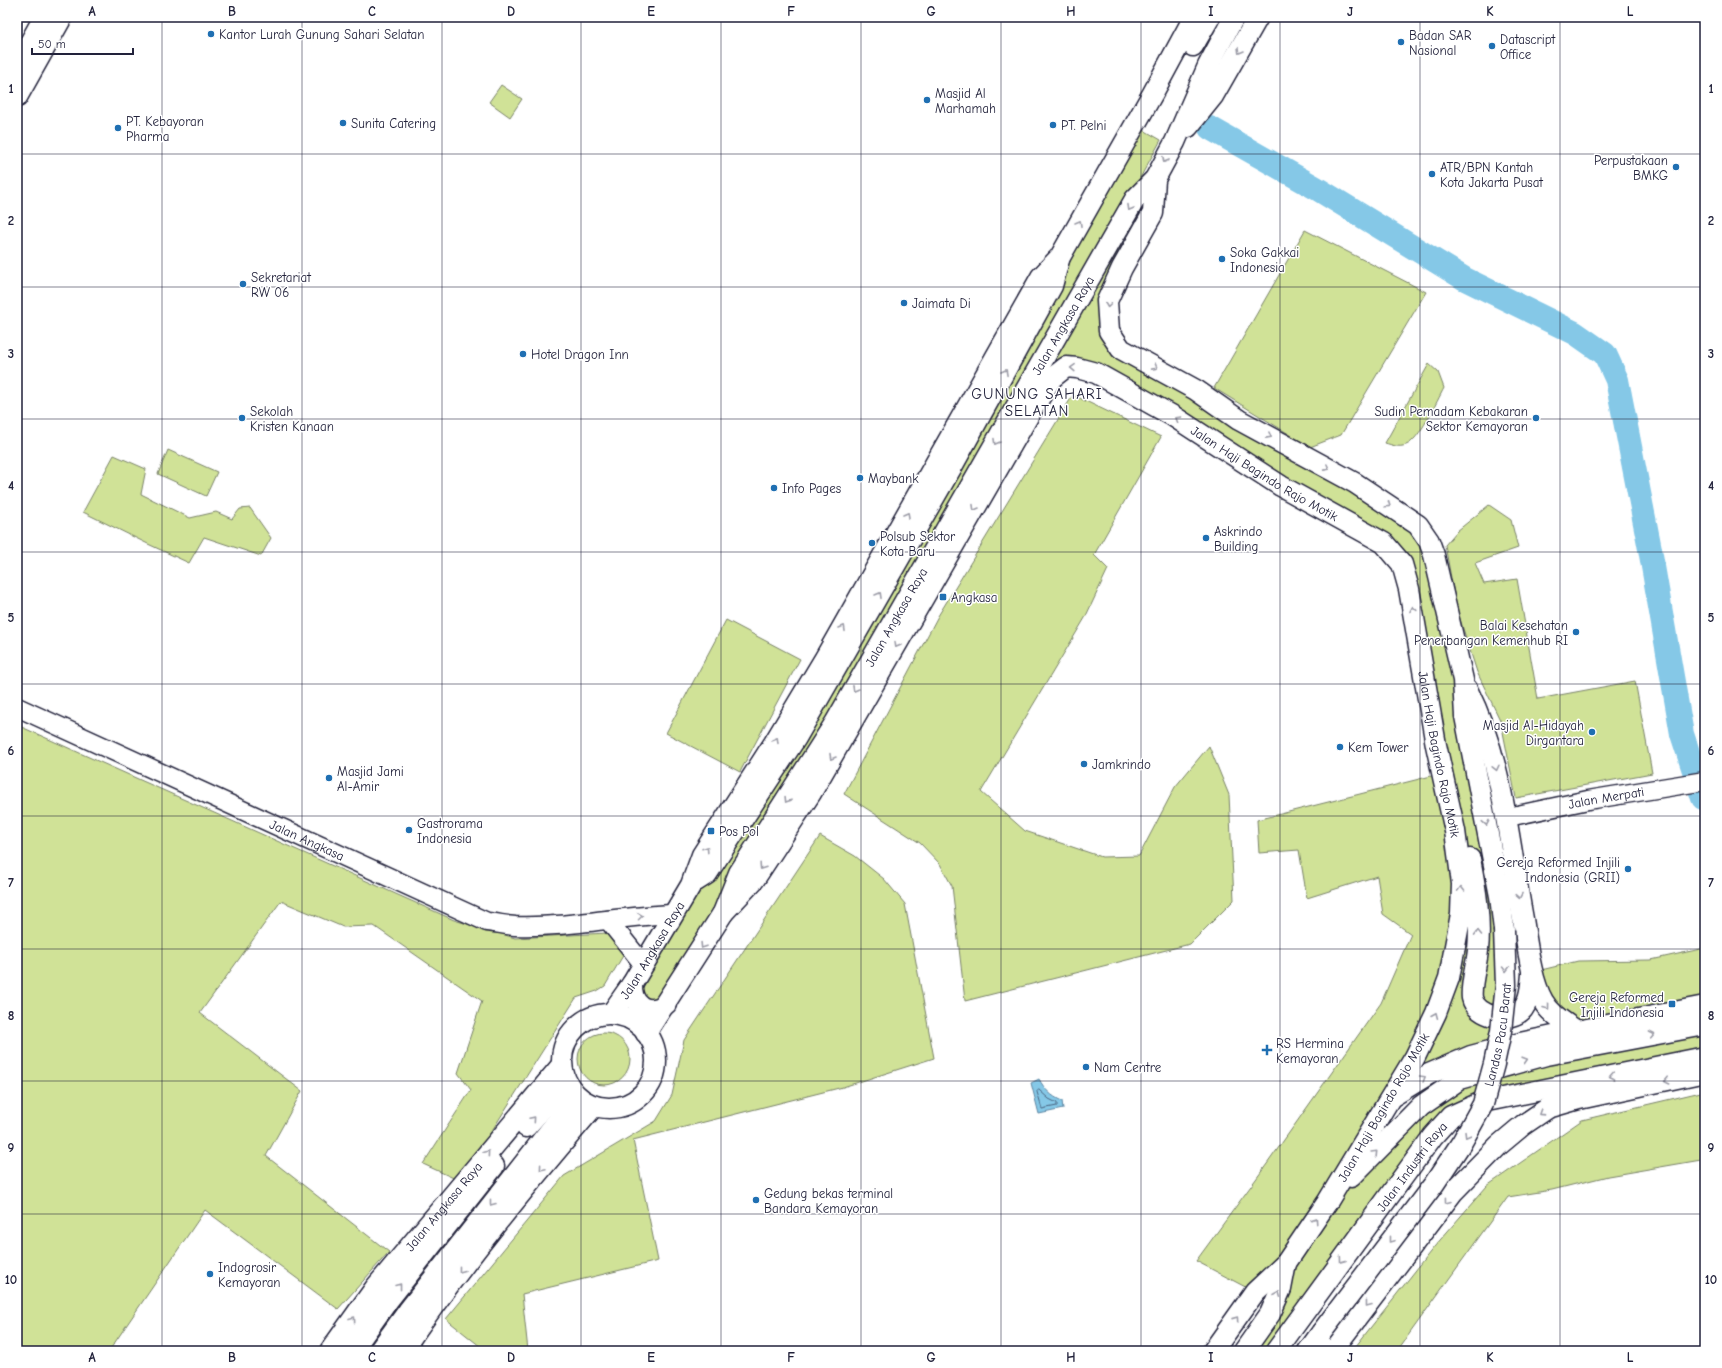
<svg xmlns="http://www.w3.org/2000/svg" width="1722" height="1368" viewBox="0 0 1722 1368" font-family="'Comic Neue',sans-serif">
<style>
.green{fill:#d0e297;stroke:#798269}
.water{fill:#85c8e7;stroke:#5d86a2}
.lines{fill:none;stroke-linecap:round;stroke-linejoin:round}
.shore{stroke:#4a6480;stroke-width:1}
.river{stroke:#85c8e7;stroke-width:24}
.tertiary-casing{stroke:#22223b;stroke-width:21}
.secondary-casing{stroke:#22223b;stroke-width:23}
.tertiary{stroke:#fff;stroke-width:18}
.secondary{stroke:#fff;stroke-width:20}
.secondary-bridge-casing{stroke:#22223b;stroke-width:23;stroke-linecap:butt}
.secondary-bridge{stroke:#fff;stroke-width:20}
.oneway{stroke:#9c9ca7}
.grid{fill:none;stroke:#22223b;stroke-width:1;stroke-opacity:0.55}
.poi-dot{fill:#1f6fb2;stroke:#fff;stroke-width:1.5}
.labels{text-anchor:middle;stroke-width:3;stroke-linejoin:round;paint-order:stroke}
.poi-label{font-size:13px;fill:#22223b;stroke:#fff;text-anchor:start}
.street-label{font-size:13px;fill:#22223b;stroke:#fff}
.quarter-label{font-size:15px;letter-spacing:1px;fill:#22223b;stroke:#fff}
.neatline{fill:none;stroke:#22223b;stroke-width:1.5}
.grid-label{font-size:13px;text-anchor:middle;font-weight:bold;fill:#22223b}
</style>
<rect width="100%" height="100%" fill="#fff"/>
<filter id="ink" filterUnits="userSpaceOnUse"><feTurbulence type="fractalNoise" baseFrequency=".025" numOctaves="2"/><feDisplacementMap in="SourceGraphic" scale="8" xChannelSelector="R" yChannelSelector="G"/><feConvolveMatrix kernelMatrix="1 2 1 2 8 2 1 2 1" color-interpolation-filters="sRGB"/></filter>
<g filter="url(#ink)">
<g class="green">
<polygon points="501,85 522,99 510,117 489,102"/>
<polygon points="1135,125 1161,140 1087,274 1155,179 1130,254 1109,331 1429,541 1496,873 1498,1049 1389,1098 1330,1199 1460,1079 1705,1025 1705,1057 1451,1116 1276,1351 1244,1351 1288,1262 1255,1292 1196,1261 1267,1164 1381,1003 1411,934 1383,914 1377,876 1307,898 1299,850 1259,853 1257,820 1443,773 1409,589 1384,543 1066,367 655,1009 632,984"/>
<polygon points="1305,230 1426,292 1341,435 1310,447 1214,388"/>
<path d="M1429,364L1438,372L1444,388C1437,401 1419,441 1406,445C1399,448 1392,445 1385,443Z"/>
<polygon points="1073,395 1161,437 1094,555 1108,569 1085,618 981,792 1025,831 1102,857 1139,856 1175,787 1209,746 1229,795 1234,900 1190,944 965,1001 952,886 940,864 920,843 844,794 938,616"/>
<polygon points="168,450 217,472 206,496 158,474"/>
<polygon points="114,455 146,469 141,494 190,518 216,512 232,519 240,509 250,508 271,538 261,556 204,537 189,563 148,544 83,512"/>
<polygon points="1489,505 1511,520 1518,548 1475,563 1484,584 1517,579 1538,699 1635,681 1652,773 1516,798 1501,722 1477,672 1457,610 1445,545 1457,531"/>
<polygon points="726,620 800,659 740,772 666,733"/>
<polygon points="17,725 454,920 515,938 607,933 627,949 605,986 597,991 576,998 460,1181 423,1164 471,1090 458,1073 482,1001 374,926 343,927 281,901 200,1013 302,1091 266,1156 389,1252 338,1309 205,1210 109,1351 17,1351"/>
<polygon points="820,836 855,856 884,879 905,904 934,1058 843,1087 633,1140 658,1261 522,1294 528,1351 486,1351 446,1319 564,1176 656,1121 672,1095 684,1040"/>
<polygon points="1705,948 1705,1006 1577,1031 1533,972 1578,961 1651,960"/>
<circle cx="604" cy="1059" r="26"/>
<polygon points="1705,1091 1705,1153 1701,1160 1608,1176 1552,1190 1508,1197 1397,1351 1352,1351 1434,1247 1487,1186 1582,1120"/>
</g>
<path class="water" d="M1039,1079C1045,1090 1051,1096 1062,1101L1063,1109L1039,1114L1031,1083Z"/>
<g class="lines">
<polygon class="shore" points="1039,1090 1049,1099 1057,1103 1057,1106 1042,1109 1037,1092"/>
<polyline class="river" points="1210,128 1316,188 1465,279 1575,333 1605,354 1617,380 1650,549 1682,734 1703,798 1705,798"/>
<defs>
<g id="tertiary">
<path id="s1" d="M17,707L487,922C496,923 506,925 515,926C567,928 620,916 673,914"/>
<path id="s2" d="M1508,817L1588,800L1705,781"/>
<polyline points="608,920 643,964"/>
</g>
<g id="secondary">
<polyline points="1193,46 1210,17"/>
<polyline points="17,66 44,17"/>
<polyline points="17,97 62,17"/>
<polyline points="1188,127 1213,96 1258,17"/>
<polyline points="1155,179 1153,213 1122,268 1107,301 1109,331 1121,349 1196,390 1239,420 1355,483 1418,525 1429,541 1434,555 1463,680 1465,716 1500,896 1504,930"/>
<path d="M1467,689C1504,763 1508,839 1523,919C1527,943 1531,980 1543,1001C1551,1015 1564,1022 1577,1031"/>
<path d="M1470,859C1476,889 1481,920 1478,950C1477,964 1470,985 1472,998C1476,1017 1511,1024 1523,1009C1530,999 1531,986 1532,974"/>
<polyline points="696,881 707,874 796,738 953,465 1052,286 1059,260"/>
<path id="s3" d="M723,913L754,880L811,793L1030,413L1052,378L1066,367L1077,368L1096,373L1173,416L1281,486L1384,543L1402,564L1409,589L1436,745L1455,831L1462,884L1461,914L1449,978L1436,1013L1415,1057L1328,1201L1286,1263L1255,1292L1213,1351"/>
<path d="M632,984C631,1006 648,1016 666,1004"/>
<path id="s4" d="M611,1014L632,984L691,885L702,855L774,743L825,658L1041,277L1060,257L1153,93L1194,17"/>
<circle cx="609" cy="1061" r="47"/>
<path id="s5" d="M646,1033L723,913L739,873L835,723L1135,199L1155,179L1175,142L1208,66L1234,17"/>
<polyline points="1393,1096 1429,1074 1471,1056 1520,1043 1577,1031 1705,1006"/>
<polyline points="526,1127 566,1082"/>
<polyline points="1351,1177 1421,1106 1460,1079 1546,1055 1705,1025"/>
<path id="s6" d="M330,1351L375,1288L561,1066"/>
<polyline points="352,1351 389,1299 494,1166"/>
<polyline points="379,1351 408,1311 577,1096"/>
<path d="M402,1351C460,1265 527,1185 594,1106"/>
<polyline points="1244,1351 1270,1314 1281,1289 1286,1263"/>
<path id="s7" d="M1276,1351L1433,1136L1451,1116L1482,1102L1705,1057"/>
<polyline points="1308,1351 1321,1333"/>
<polyline points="1329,1351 1338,1343 1453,1192 1499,1145 1523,1125 1548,1108 1579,1099 1705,1072"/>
</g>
</defs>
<use href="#tertiary" class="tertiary-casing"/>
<use href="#secondary" class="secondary-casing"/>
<use href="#tertiary" class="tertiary"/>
<use href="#secondary" class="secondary"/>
<defs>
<g id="secondary-bridge">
<path id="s8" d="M1321,1333L1434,1184L1462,1142L1483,1104L1494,1064L1501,1031L1506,985L1504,930"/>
</g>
</defs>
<use href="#secondary-bridge" class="secondary-bridge-casing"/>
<use href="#secondary-bridge" class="secondary-bridge"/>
</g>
<defs><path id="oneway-chevron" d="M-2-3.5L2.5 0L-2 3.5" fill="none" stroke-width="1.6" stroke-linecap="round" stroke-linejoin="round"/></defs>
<g class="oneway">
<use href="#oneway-chevron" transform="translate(1240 51) rotate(121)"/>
<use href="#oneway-chevron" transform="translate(1165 160) rotate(119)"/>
<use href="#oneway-chevron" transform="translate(1130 208) rotate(120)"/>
<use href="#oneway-chevron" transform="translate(1079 223) rotate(-60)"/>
<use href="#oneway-chevron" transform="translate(1108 305) rotate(97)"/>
<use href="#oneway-chevron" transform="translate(1155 367) rotate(29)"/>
<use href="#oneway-chevron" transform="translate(1073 368) rotate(-178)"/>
<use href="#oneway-chevron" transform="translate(1005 372) rotate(-61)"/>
<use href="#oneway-chevron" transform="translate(1178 419) rotate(-148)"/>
<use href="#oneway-chevron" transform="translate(1269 436) rotate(29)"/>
<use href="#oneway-chevron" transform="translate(996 442) rotate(120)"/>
<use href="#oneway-chevron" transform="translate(1327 468) rotate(28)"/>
<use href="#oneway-chevron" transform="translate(1388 505) rotate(34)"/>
<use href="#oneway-chevron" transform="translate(975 508) rotate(120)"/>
<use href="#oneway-chevron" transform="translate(907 515) rotate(-61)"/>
<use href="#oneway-chevron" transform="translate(879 595) rotate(-60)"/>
<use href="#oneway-chevron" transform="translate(1413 609) rotate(-100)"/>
<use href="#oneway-chevron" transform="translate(843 628) rotate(-60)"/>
<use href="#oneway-chevron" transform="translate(897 645) rotate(120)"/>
<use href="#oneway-chevron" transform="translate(855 689) rotate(120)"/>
<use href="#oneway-chevron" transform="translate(776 740) rotate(-59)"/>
<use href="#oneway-chevron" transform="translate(832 757) rotate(120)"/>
<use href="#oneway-chevron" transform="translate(1496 768) rotate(77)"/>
<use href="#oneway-chevron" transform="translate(787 800) rotate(122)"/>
<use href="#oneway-chevron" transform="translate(1486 823) rotate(79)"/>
<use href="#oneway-chevron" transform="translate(706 849) rotate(-57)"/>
<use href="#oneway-chevron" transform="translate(762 867) rotate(123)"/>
<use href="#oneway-chevron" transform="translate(1461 889) rotate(-91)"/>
<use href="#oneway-chevron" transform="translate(1519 896) rotate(80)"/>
<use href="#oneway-chevron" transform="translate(640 916) rotate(-7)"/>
<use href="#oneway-chevron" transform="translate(1478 933) rotate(-91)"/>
<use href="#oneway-chevron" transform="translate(703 946) rotate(122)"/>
<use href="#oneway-chevron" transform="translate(1506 969) rotate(89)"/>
<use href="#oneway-chevron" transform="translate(1547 1007) rotate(53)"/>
<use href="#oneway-chevron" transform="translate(1435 1015) rotate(-67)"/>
<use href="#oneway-chevron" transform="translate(1652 1035) rotate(-11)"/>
<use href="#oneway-chevron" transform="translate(1525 1060) rotate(-16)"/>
<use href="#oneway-chevron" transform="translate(1612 1076) rotate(169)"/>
<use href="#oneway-chevron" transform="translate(1423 1078) rotate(-31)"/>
<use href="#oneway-chevron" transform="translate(1667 1081) rotate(167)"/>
<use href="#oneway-chevron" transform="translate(1541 1113) rotate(147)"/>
<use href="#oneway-chevron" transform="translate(533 1119) rotate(-49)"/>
<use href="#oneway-chevron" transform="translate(1467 1135) rotate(121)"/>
<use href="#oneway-chevron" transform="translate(487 1153) rotate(-50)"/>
<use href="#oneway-chevron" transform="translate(1375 1153) rotate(-46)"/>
<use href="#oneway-chevron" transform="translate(542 1168) rotate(130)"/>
<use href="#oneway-chevron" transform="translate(1447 1201) rotate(127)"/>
<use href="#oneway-chevron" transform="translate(492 1203) rotate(128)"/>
<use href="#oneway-chevron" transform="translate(1315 1220) rotate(-56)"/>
<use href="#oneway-chevron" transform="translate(1391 1240) rotate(128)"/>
<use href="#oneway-chevron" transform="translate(1342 1260) rotate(126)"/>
<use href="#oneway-chevron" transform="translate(461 1270) rotate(128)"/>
<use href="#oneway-chevron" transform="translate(399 1286) rotate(-52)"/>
<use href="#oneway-chevron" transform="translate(1278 1294) rotate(-68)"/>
<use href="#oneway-chevron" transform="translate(1368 1304) rotate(128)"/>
<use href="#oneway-chevron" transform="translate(353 1319) rotate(-54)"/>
<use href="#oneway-chevron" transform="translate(1236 1319) rotate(-55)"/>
</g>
</g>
<path class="grid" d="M162,17V1351M302,17V1351M442,17V1351M581,17V1351M721,17V1351M861,17V1351M1001,17V1351M1141,17V1351M1280,17V1351M1420,17V1351M1560,17V1351M17,154H1705M17,287H1705M17,419H1705M17,552H1705M17,684H1705M17,816H1705M17,949H1705M17,1081H1705M17,1214H1705"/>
<g class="poi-dot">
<circle cx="211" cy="34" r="4"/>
<circle cx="1401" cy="42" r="4"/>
<circle cx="1492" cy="46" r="4"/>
<circle cx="927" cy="100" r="4"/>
<circle cx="343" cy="123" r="4"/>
<circle cx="1053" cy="125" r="4"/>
<circle cx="118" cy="128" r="4"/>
<circle cx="1676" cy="167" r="4"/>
<circle cx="1432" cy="174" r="4"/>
<circle cx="1222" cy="259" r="4"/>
<circle cx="243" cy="284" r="4"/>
<circle cx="904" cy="303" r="4"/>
<circle cx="523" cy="354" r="4"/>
<circle cx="242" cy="418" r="4"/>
<circle cx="1536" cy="418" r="4"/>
<circle cx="860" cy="478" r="4"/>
<circle cx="774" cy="488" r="4"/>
<circle cx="1206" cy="538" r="4"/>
<circle cx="872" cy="543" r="4"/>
<rect x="939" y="593" width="8" height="8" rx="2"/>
<circle cx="1576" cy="632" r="4"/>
<circle cx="1592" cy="732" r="4"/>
<circle cx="1340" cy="747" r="4"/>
<circle cx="1084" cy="764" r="4"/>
<circle cx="329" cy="778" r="4"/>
<circle cx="409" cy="830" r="4"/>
<rect x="707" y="827" width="8" height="8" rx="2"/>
<circle cx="1628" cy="869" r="4"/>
<rect x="1668" y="1000" width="8" height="8" rx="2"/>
<path d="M1265 1044h4v4h4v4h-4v4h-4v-4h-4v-4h4z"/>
<circle cx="1086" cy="1067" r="4"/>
<circle cx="756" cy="1200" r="4"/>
<circle cx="210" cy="1274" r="4"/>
</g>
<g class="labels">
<g class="poi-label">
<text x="219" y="39">Kantor Lurah Gunung Sahari Selatan</text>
<text x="1409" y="40">Badan SAR<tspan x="1409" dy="15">Nasional</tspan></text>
<text x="1500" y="44">Datascript<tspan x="1500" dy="15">Office</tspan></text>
<text x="935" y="98">Masjid Al<tspan x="935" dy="15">Marhamah</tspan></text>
<text x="126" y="126">PT. Kebayoran<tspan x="126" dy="15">Pharma</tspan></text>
<text x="351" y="128">Sunita Catering</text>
<text x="1061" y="130">PT. Pelni</text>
<text x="1668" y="165" text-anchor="end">Perpustakaan<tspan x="1668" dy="15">BMKG</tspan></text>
<text x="1440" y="172">ATR/BPN Kantah<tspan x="1440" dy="15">Kota Jakarta Pusat</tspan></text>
<text x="1230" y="257">Soka Gakkai<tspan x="1230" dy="15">Indonesia</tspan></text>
<text x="251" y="282">Sekretariat<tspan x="251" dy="15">RW 06</tspan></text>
<text x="912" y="308">Jaimata Di</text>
<text x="531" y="359">Hotel Dragon Inn</text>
<text x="250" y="416">Sekolah<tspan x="250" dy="15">Kristen Kanaan</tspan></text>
<text x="1528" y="416" text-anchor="end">Sudin Pemadam Kebakaran<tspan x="1528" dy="15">Sektor Kemayoran</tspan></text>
<text x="868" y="483">Maybank</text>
<text x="782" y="493">Info Pages</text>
<text x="1214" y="536">Askrindo<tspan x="1214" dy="15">Building</tspan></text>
<text x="880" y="541">Polsub Sektor<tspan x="880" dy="15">Kota Baru</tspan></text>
<text x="951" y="602">Angkasa</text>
<text x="1568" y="630" text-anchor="end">Balai Kesehatan<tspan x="1568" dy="15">Penerbangan Kemenhub RI</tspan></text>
<text x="1584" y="730" text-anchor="end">Masjid Al-Hidayah<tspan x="1584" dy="15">Dirgantara</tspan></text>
<text x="1348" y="752">Kem Tower</text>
<text x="1092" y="769">Jamkrindo</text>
<text x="337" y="776">Masjid Jami<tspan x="337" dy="15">Al-Amir</tspan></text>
<text x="417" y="828">Gastrorama<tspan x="417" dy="15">Indonesia</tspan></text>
<text x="719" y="836">Pos Pol</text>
<text x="1620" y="867" text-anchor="end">Gereja Reformed Injili<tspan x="1620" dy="15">Indonesia (GRII)</tspan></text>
<text x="1664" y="1002" text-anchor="end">Gereja Reformed<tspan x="1664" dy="15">Injili Indonesia</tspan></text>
<text x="1276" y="1048">RS Hermina<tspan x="1276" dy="15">Kemayoran</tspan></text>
<text x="1094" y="1072">Nam Centre</text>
<text x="764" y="1198">Gedung bekas terminal<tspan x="764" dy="15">Bandara Kemayoran</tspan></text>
<text x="218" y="1272">Indogrosir<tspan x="218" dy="15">Kemayoran</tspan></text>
</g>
<g class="street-label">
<text dy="5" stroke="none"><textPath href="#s5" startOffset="822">Jalan Angkasa Raya</textPath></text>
<text dy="5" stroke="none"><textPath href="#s3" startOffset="874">Jalan Haji Bagindo Rajo Motik</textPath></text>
<text dy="5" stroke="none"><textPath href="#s5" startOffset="486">Jalan Angkasa Raya</textPath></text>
<text dy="5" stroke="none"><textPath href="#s3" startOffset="1234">Jalan Haji Bagindo Rajo Motik</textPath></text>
<text dy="5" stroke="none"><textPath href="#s2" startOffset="100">Jalan Merpati</textPath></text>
<text dy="5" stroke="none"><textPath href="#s1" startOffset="319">Jalan Angkasa</textPath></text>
<text dy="5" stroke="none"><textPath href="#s4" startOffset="76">Jalan Angkasa Raya</textPath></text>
<text dy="5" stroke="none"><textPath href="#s8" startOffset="352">Landas Pacu Barat</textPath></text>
<text transform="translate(1383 1107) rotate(-60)" y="5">Jalan Haji Bagindo Rajo Motik</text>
<text dy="5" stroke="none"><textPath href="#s7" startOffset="229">Jalan Industri Raya</textPath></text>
<text dy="5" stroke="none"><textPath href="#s6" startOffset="184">Jalan Angkasa Raya</textPath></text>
</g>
<g class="quarter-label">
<text x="1037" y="399">GUNUNG SAHARI<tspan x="1037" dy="17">SELATAN</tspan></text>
</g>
</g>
<rect width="1722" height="1368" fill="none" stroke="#fff" stroke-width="44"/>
<path d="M32 48v6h101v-6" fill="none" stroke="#22223b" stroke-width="2"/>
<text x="38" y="48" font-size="12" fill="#22223b" stroke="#ffffff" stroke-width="3" paint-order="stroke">50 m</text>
<rect x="22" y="22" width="1678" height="1324" class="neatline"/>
<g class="grid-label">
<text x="92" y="16">A</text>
<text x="232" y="16">B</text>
<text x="372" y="16">C</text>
<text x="511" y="16">D</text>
<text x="651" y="16">E</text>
<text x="791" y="16">F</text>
<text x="931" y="16">G</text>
<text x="1071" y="16">H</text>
<text x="1211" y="16">I</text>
<text x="1350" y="16">J</text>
<text x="1490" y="16">K</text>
<text x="1630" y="16">L</text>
<text x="11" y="93">1</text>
<text x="1711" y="93">1</text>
<text x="11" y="225">2</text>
<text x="1711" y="225">2</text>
<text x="11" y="358">3</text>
<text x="1711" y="358">3</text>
<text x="11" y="490">4</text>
<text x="1711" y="490">4</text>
<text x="11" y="622">5</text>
<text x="1711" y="622">5</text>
<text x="11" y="755">6</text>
<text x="1711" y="755">6</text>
<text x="11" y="887">7</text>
<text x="1711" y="887">7</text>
<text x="11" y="1020">8</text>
<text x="1711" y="1020">8</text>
<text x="11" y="1152">9</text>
<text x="1711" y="1152">9</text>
<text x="11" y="1284">10</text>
<text x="1711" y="1284">10</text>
<text x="92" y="1362">A</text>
<text x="232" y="1362">B</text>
<text x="372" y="1362">C</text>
<text x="511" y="1362">D</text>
<text x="651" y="1362">E</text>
<text x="791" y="1362">F</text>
<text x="931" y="1362">G</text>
<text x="1071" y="1362">H</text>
<text x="1211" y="1362">I</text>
<text x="1350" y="1362">J</text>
<text x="1490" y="1362">K</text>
<text x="1630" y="1362">L</text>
</g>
</svg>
